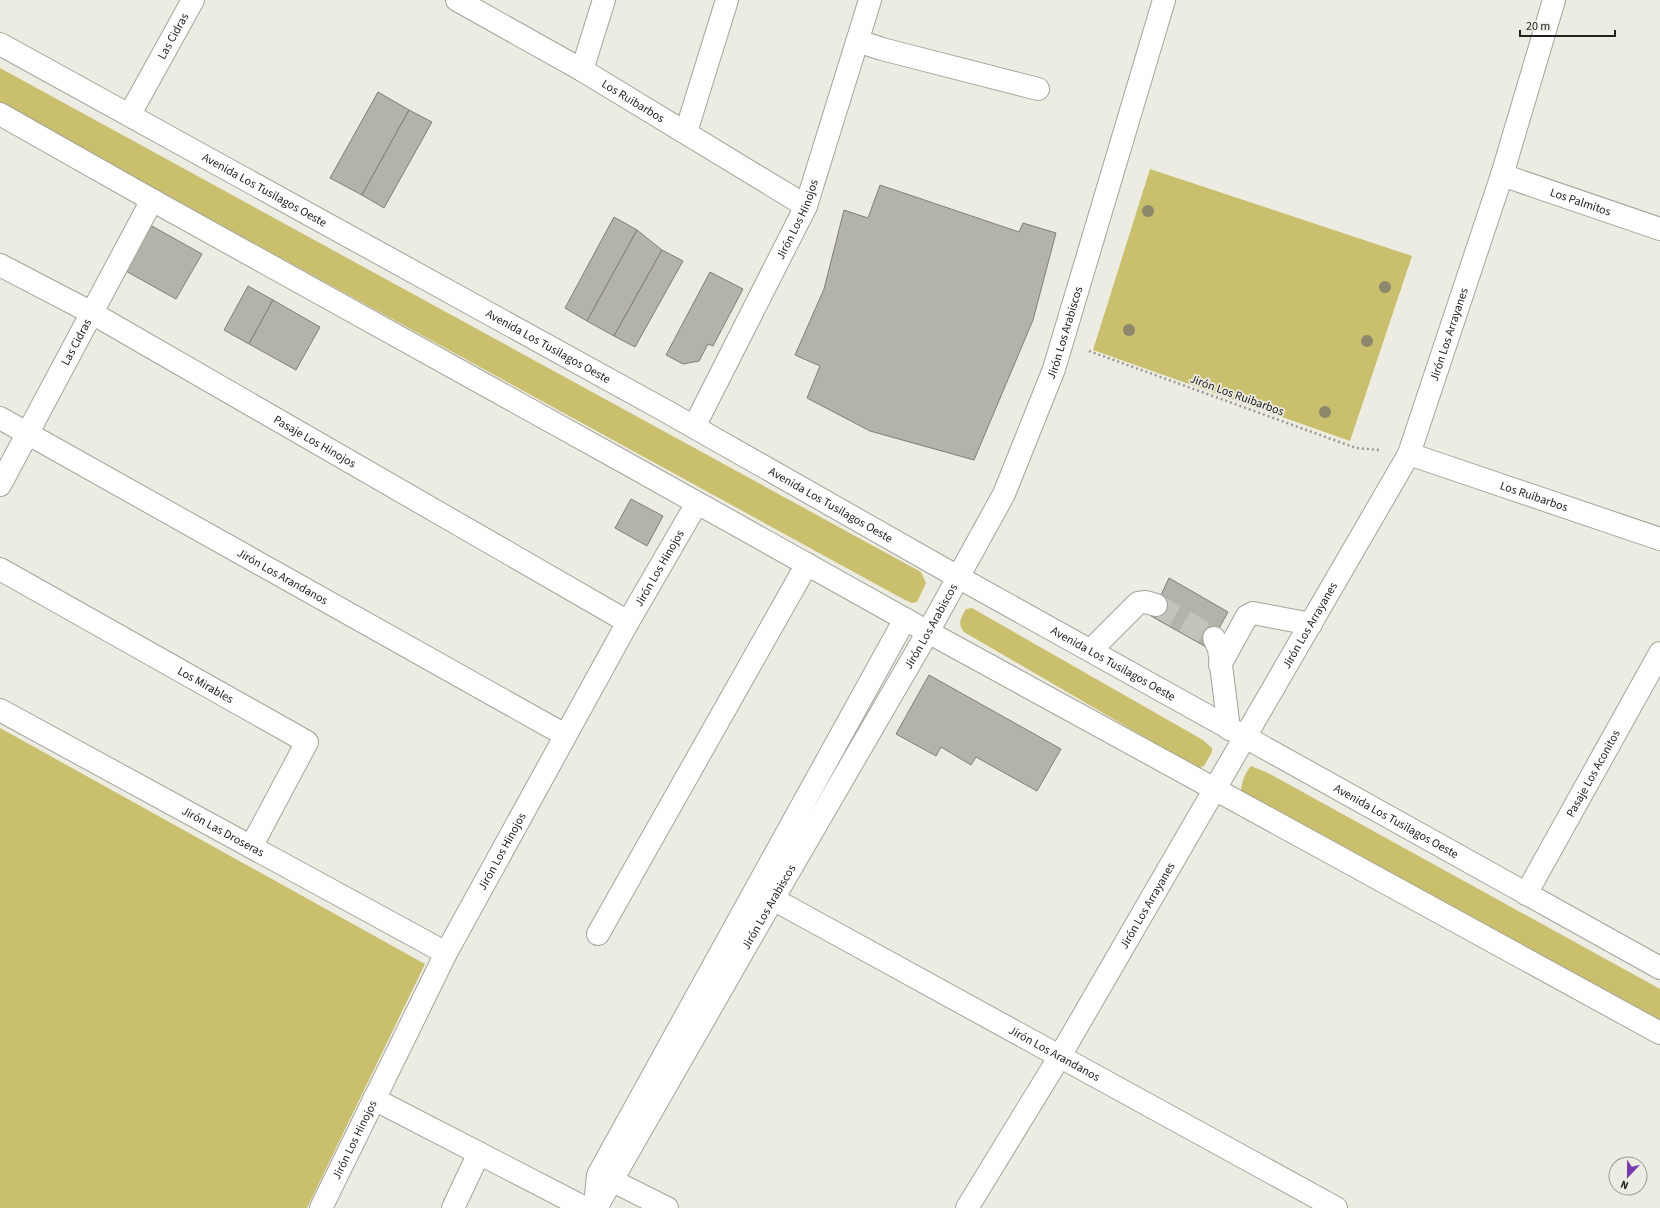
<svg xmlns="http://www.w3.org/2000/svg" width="1660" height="1208" viewBox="0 0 1660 1208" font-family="'Source Sans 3',sans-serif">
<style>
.green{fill:#cabf6d}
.building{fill:#b4b3ab;stroke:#807f77}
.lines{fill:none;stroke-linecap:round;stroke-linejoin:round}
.minor-tunnel{stroke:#c4c3bb;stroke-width:22;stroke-dasharray:22 11;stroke-linecap:butt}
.minor-casing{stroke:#a4a39b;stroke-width:24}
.major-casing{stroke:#a4a39b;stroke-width:24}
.path{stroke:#989791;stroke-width:2.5;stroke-dasharray:2 3;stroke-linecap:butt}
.minor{stroke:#fff;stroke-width:22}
.major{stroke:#fff;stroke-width:22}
.tree{fill:#8c886c}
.labels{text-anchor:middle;stroke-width:3.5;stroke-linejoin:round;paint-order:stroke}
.street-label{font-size:12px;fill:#20201d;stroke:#edece3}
</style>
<rect width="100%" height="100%" fill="#edece3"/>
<g class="green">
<polygon points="0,68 921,572 926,583 917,602 912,603 905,600 0,104"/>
<polygon points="1150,169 1412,256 1350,441 1093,350"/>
<path d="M972,608L1203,740L1212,748V752L1204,766L1200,768L1194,766L964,632C957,624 961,617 966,609Z"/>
<polygon points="0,728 425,964 307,1208 0,1208"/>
<path d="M1251,766L1268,773L1660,989V1020L1245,795L1241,791C1241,783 1246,771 1251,766Z"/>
</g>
<g class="building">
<polygon points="378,92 409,110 362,195 330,178"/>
<polygon points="409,110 432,122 384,208 362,195"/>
<polygon points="880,185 1019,232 1023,223 1056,233 1033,320 974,460 870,431 807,398 820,366 795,355 824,289 844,210 868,218"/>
<polygon points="614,217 637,230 587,321 565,308"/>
<polygon points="150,225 202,254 176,299 124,270"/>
<polygon points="637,230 662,250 614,336 587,321"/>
<polygon points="662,250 683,261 635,347 614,336"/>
<polygon points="710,272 743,289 713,346 708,344 699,361 683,364 666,355"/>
<polygon points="248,286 273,300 249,344 224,330"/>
<polygon points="273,300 320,327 296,370 249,344"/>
<polygon points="631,499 663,516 647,546 615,528"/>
<polygon points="1169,578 1228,612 1208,648 1151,616"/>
<polygon points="929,675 1061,749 1037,791 976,757 971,765 941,747 936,756 896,734"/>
</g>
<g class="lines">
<polyline class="minor-tunnel" points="1156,605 1214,638"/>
<defs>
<g id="minor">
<path id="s1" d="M457,0L582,70L806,206"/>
<polyline points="858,41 882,49 1038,89"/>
<polyline points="582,70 604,0"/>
<path id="s2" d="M130,114L193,0"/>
<polyline points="686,132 727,0"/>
<path id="s3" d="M1502,175L1660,229"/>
<path id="s4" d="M0,265L92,313L628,622"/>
<path id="s5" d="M0,418L565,735"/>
<path id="s6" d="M694,427L806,206L870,0"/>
<path id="s7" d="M1409,454L1660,539"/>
<path id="s8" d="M0,485L152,200"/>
<path id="s9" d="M0,569L307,742L251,847"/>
<polyline points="1214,638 1219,649 1229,729"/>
<polyline points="1091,650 1138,603 1146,602 1156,605"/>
<polyline points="1220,665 1247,616 1253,613 1311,624"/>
<path id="s10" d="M0,710L446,953"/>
<path id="s11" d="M1526,894L1660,653"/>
<path id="s12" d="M773,899L1336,1208"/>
<polyline points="598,934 807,564"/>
<polyline points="374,1099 585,1208"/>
<polyline points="613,1181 667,1208"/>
<polyline points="595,1205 598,1175 905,619"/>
<path id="s13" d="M321,1208L446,953L628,622L697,503"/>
<polyline points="453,1208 479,1153"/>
<path id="s14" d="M596,1208L773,899L928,632L1004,494L1054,369L1164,0"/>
<path id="s15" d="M967,1208L1060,1056L1409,454L1502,175L1554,0"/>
</g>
<g id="major">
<path id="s16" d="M0,44L664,410L958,577L1660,968"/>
<polyline points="0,114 152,200 633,467 928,632 1660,1033"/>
</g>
</defs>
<use href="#minor" class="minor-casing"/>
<use href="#major" class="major-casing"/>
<polyline class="path" points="1089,351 1356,448 1379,450"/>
<use href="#minor" class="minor"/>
<use href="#major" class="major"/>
</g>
<g class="tree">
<circle cx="1148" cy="211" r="6"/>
<circle cx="1385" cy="287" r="6"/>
<circle cx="1129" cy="330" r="6"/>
<circle cx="1367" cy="341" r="6"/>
<circle cx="1325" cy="412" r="6"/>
</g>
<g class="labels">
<g class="street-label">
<text dy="4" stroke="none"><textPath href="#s2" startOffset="89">Las Cidras</textPath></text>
<text dy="4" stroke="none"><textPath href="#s1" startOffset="203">Los Ruibarbos</textPath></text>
<text dy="4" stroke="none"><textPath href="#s16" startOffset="302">Avenida Los Tusilagos Oeste</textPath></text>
<text dy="4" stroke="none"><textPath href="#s3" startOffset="83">Los Palmitos</textPath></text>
<text dy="4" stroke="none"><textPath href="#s6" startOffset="232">Jirón Los Hinojos</textPath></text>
<text dy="4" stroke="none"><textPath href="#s14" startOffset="995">Jirón Los Arabiscos</textPath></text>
<text dy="4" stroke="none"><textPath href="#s15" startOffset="1000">Jirón Los Arrayanes</textPath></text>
<text dy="4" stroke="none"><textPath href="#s8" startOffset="162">Las Cidras</textPath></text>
<text dy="4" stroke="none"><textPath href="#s16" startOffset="626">Avenida Los Tusilagos Oeste</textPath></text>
<text transform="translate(1237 395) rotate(20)" y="4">Jirón Los Ruibarbos</text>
<text dy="4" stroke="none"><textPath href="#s4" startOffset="361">Pasaje Los Hinojos</textPath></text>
<text dy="4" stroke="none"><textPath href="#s7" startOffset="132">Los Ruibarbos</textPath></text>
<text dy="4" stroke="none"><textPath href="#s16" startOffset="950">Avenida Los Tusilagos Oeste</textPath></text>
<text dy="4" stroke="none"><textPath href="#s13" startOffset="724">Jirón Los Hinojos</textPath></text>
<text dy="4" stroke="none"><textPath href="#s5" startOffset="324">Jirón Los Arandanos</textPath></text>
<text dy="4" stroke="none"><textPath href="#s14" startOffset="671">Jirón Los Arabiscos</textPath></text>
<text dy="4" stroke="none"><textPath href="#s15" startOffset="676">Jirón Los Arrayanes</textPath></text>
<text dy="4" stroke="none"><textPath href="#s16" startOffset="1274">Avenida Los Tusilagos Oeste</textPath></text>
<text dy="4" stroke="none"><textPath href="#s9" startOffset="236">Los Mirables</textPath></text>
<text dy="4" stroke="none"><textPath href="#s11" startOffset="138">Pasaje Los Aconitos</textPath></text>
<text dy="4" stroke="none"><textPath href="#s16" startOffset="1598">Avenida Los Tusilagos Oeste</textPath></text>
<text dy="4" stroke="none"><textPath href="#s10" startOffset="254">Jirón Las Droseras</textPath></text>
<text dy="4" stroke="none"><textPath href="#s13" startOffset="400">Jirón Los Hinojos</textPath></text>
<text dy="4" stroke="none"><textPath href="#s15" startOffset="352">Jirón Los Arrayanes</textPath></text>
<text dy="4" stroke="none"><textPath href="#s14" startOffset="347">Jirón Los Arabiscos</textPath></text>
<text dy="4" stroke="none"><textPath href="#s12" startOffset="321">Jirón Los Arandanos</textPath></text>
<text dy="4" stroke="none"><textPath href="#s13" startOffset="76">Jirón Los Hinojos</textPath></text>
</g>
</g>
<g transform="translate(1628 1176) rotate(202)"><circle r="19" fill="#edece3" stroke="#9b9a94"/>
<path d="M0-3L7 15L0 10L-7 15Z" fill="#7939ae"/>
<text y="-6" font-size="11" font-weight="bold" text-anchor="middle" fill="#20201d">N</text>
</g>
<path d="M1520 30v6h95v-6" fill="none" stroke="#20201d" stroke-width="2"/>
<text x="1526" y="30" font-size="12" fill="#20201d" stroke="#edece3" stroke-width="3" paint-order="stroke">20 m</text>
</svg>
